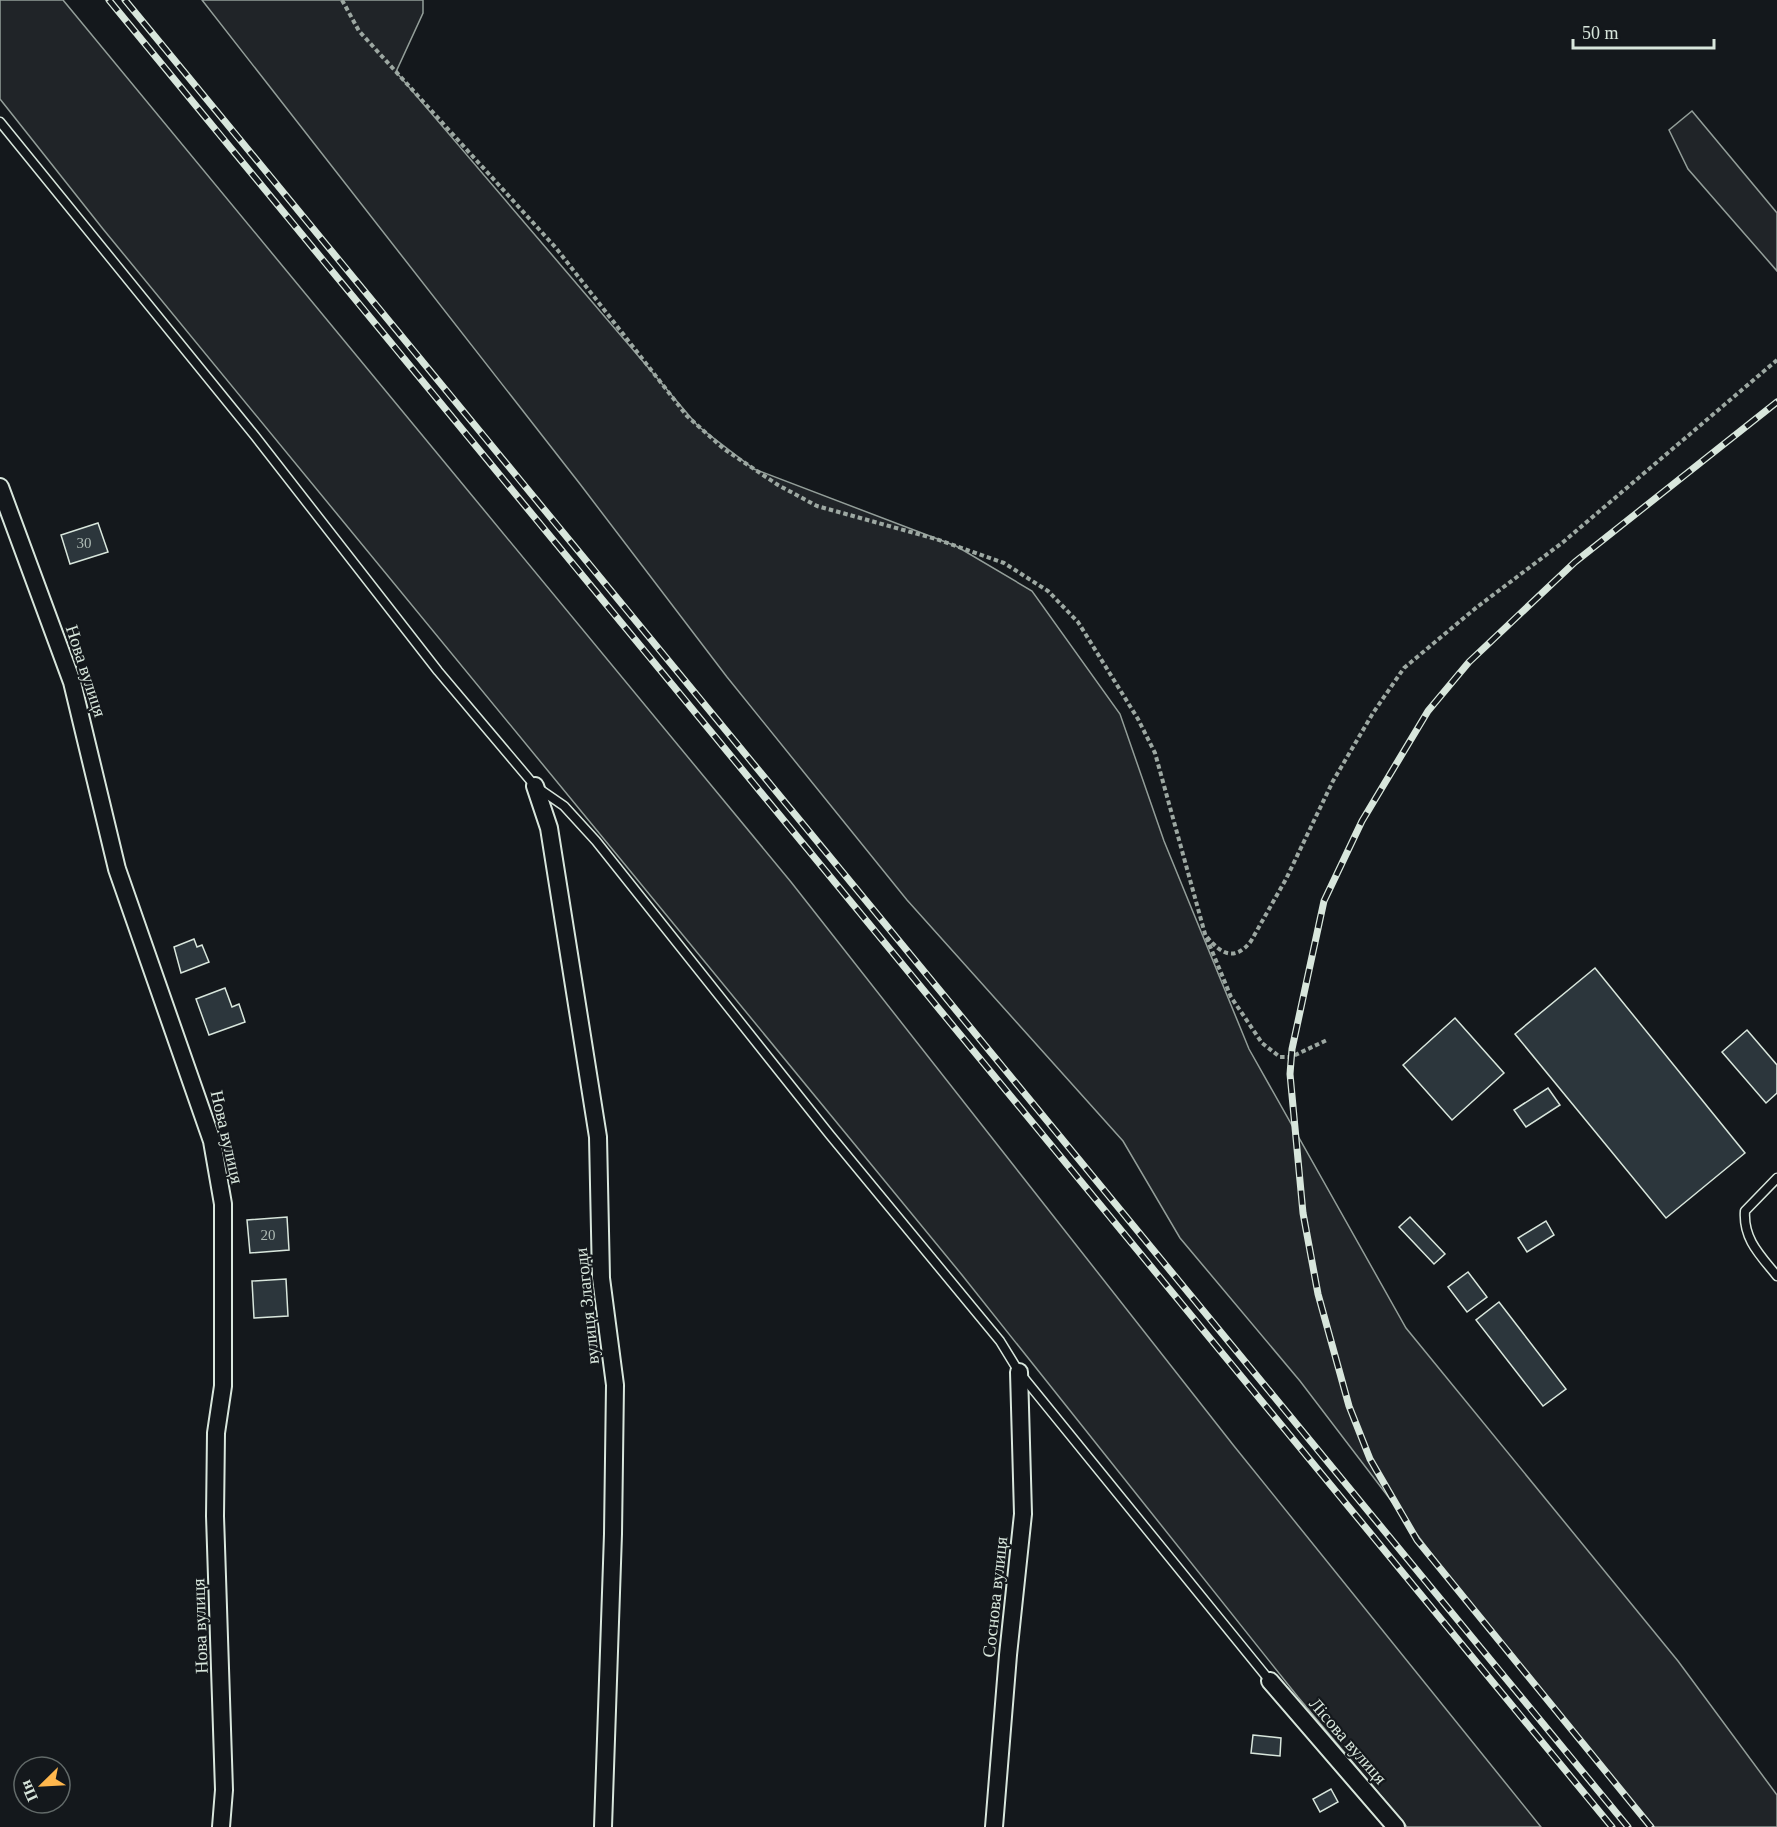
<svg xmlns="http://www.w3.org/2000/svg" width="1777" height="1827" viewBox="0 0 1777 1827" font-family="Georgia,serif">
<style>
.green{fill:#202428;stroke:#939e99;stroke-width:1.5}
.building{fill:#2c363c;stroke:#d8e6dc;stroke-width:1.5}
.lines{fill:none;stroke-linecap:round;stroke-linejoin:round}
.lane-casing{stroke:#d8e6dc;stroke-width:11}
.street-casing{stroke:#d8e6dc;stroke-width:20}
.path{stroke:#9da8a2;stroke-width:4;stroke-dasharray:4.5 3;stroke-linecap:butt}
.lane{stroke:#14181c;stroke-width:8}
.street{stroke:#14181c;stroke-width:16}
.rail-casing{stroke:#d8e6dc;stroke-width:7}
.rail{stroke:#14181c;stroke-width:4.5;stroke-dasharray:14;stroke-linecap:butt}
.labels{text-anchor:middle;stroke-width:4.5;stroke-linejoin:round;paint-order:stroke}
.number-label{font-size:15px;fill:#adbab4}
.street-label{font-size:18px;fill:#d8e6dc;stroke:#14181c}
</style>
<rect width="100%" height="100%" fill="#14181c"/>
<g class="green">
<polygon points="0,0 63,0 791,882 1234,1446 1541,1827 1407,1827 1298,1697 962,1275 103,229 0,99"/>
<polygon points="202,0 423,0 423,13 396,72 698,426 754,469 956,546 1032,591 1120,714 1164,841 1249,1049 1406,1328 1678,1661 1777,1795 1777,1827 1654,1827 1505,1650 1300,1381 1180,1238 1123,1141 907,900 727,677 580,484"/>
<polygon points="1692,111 1777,213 1777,271 1688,169 1669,130"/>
</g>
<g class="building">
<polygon points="98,523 108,552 70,564 61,535"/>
<polygon points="194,939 197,947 202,945 209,962 181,973 174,947"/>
<polygon points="1595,968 1745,1153 1666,1218 1515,1034"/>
<polygon points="225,988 232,1007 239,1004 245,1022 209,1035 196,999"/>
<polygon points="1455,1018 1504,1073 1452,1120 1403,1065"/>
<polygon points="1747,1030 1777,1065 1777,1093 1766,1103 1722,1052"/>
<polygon points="1548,1088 1560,1105 1526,1127 1514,1110"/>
<polygon points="287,1217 289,1250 250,1253 247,1220"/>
<polygon points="1410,1217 1445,1254 1434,1264 1399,1227"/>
<polygon points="1546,1221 1554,1235 1527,1252 1518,1238"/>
<polygon points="1468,1272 1487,1297 1467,1312 1448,1287"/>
<polygon points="286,1279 288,1316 254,1318 252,1281"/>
<polygon points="1499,1302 1566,1389 1543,1406 1476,1320"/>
<polygon points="1253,1735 1281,1738 1280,1756 1251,1753"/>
<polygon points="1331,1789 1338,1802 1320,1812 1313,1799"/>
</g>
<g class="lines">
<defs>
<g id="lane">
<polyline points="0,122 255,436 438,671 535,786 564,806 596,841 830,1135 1000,1341 1019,1372 1270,1681"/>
<path d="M1777,1178L1745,1211C1743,1239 1760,1255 1777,1276"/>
</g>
<g id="street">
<polyline points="0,487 72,682 117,869 212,1141 223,1204 223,1386 216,1433 215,1516 224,1790 221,1827"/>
<polyline points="535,786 549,828 598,1137 601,1278 615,1385 613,1534 603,1827"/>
<polyline points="1270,1681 1396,1827"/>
<polyline points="994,1827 1008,1655 1023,1514 1019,1372"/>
</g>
</defs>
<use href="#lane" class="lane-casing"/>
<use href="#street" class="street-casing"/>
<g class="path">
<polyline points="342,0 359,31 556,248 687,416 724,449 778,485 817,506 936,539 1004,563 1048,591 1078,622 1138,719 1155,753 1205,934 1231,997 1262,1043 1280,1057 1291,1057 1327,1040"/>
<path d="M1207,937C1221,954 1235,962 1251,941L1286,879L1333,781L1373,713L1404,668L1477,607L1562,543L1777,360"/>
</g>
<use href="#lane" class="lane"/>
<use href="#street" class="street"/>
<defs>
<g id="rail">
<polyline points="109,0 1612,1827"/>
<polyline points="125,0 1628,1827"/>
<polyline points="1651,1827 1417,1540 1370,1459 1349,1406 1318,1294 1303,1213 1290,1074 1292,1049 1324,901 1362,821 1428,711 1469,662 1575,562 1777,402"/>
</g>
</defs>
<use href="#rail" class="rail-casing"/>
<use href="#rail" class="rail"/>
</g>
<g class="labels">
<g class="number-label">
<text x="84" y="548">30</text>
<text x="268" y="1240">20</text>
</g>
<g class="street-label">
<text transform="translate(86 671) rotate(72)" y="6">Нова вулиця</text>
<text transform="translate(227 1137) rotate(77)" y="6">Нова вулиця</text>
<text transform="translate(587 1306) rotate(-96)" y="6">вулиця Злагоди</text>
<text transform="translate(995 1597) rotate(-84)" y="6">Соснова вулиця</text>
<text transform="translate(200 1626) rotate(-92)" y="6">Нова вулиця</text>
<text transform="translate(1348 1741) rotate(49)" y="6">Лісова вулиця</text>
</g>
</g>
<g transform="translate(42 1785) rotate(246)"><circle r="28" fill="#14181c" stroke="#626a69" stroke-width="1.5"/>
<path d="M0-4.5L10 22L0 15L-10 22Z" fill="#ffb74d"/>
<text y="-9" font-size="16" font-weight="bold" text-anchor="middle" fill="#d8e6dc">Пн</text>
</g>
<path d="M1573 39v9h141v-9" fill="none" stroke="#d8e6dc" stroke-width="3"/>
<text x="1582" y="39" font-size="18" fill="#d8e6dc" stroke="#14181c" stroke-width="4.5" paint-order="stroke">50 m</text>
</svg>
